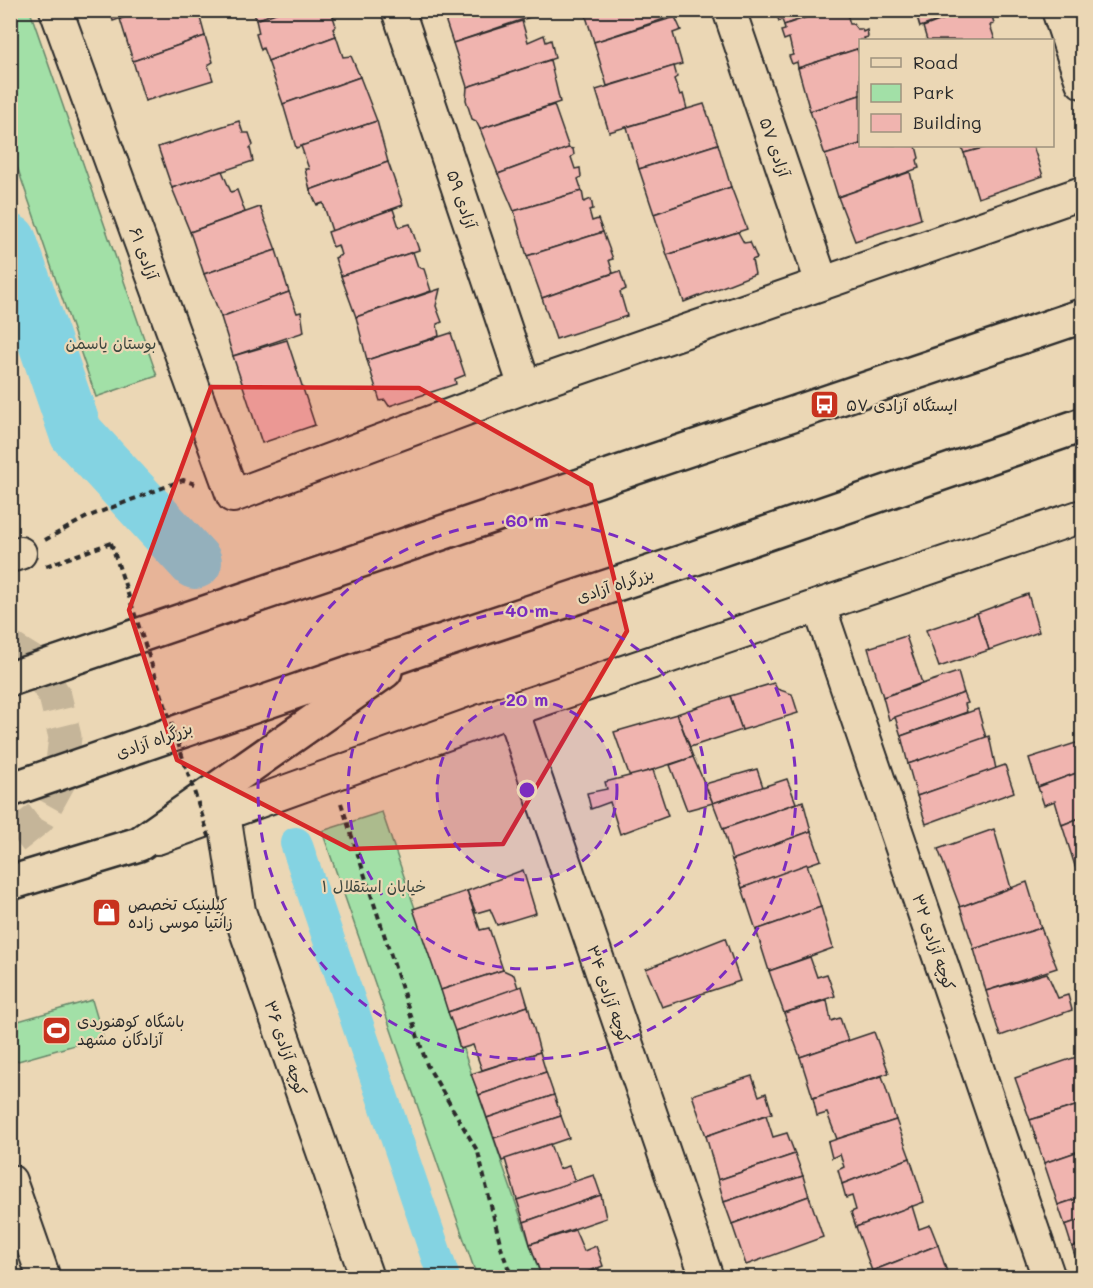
<svg xmlns="http://www.w3.org/2000/svg" width="1093" height="1288" viewBox="0 0 1093 1288" font-family="Mali,'Playpen Sans Arabic',sans-serif">
<style>
.green{fill:#a2e0a7;stroke:#668669;stroke-width:1.5}
.lines{fill:none;stroke-linecap:round;stroke-linejoin:round}
.canal{stroke:#84d3e2;stroke-width:32}
.river{stroke:#84d3e2;stroke-width:54}
.building{fill:#f0b4af;stroke:#2b2b2b;stroke-width:1.5}
.trunk-tunnel{stroke:#c5b599;stroke-width:33;stroke-dasharray:33 16;stroke-linecap:butt}
.minor-casing{stroke:#2b2b2b;stroke-width:36}
.trunk-casing{stroke:#2b2b2b;stroke-width:38}
.path{stroke:#2b2b2b;stroke-width:4;stroke-dasharray:6 4.5;stroke-linecap:butt}
.minor{stroke:#ebd7b5;stroke-width:32}
.trunk{stroke:#ebd7b5;stroke-width:33}
.path-bridge{stroke:#2b2b2b;stroke-width:4;stroke-dasharray:6 4.5;stroke-linecap:butt}
.marked{fill:#d62828;fill-opacity:0.2;stroke:#d62828;stroke-width:4.5;stroke-linejoin:round}
.ring{fill:none;stroke:#7b2cbf;stroke-width:3;stroke-dasharray:10 8}
.labels{text-anchor:middle;stroke-width:4.5;stroke-linejoin:round;paint-order:stroke}
.street-label{font-size:16px;fill:#2b2b2b;stroke:#ebd7b5}
.park-label{font-size:16px;fill:#3d463e;stroke:#ebd7b5}
.poi-label{font-size:16px;fill:#2b2b2b;stroke:#ebd7b5;text-anchor:start}
.centre{fill:#7b2cbf;stroke:#ebd7b5;stroke-width:3}
.ring-label{font-size:18px;text-anchor:middle;font-weight:bold;fill:#7b2cbf;stroke:#ebd7b5;stroke-width:4.5;stroke-linejoin:round;paint-order:stroke}
</style>
<rect width="100%" height="100%" fill="#ebd7b5"/>
<filter id="ink" filterUnits="userSpaceOnUse"><feTurbulence type="fractalNoise" baseFrequency=".0167" numOctaves="2"/><feDisplacementMap in="SourceGraphic" scale="12" xChannelSelector="R" yChannelSelector="G"/><feConvolveMatrix kernelMatrix="1 2 1 2 8 2 1 2 1" color-interpolation-filters="sRGB"/></filter>
<g filter="url(#ink)">
<g class="green">
<polygon points="10,11 30,11 157,376 96,397 11,149"/>
<polygon points="382,812 541,1277 477,1277 322,831"/>
<polygon points="92,1000 103,1037 11,1063 11,1023"/>
</g>
<g class="lines">
<polyline class="canal" points="296,843 444,1278"/>
<polyline class="river" points="10,241 76,433 195,562"/>
</g>
<g class="building">
<polygon points="110,10 144,10 113,21"/>
<polygon points="144,10 189,10 189,14 199,14 205,36 133,61 120,19"/>
<polygon points="253,10 284,10 256,20"/>
<polygon points="284,10 331,10 336,26 333,29 336,36 268,61 263,48 261,50 256,34 259,33 256,20"/>
<polygon points="442,10 531,10 533,16 453,43"/>
<polygon points="584,10 662,10 664,19 594,42"/>
<polygon points="778,10 828,10 784,25 782,20 779,21 776,13"/>
<polygon points="828,10 846,10 850,24 853,24 857,29 862,29 863,32 867,30 868,37 864,38 865,40 860,40 860,48 798,68 797,62 792,64 789,56 793,55 789,38 784,40 781,31 785,30 784,25"/>
<polygon points="915,10 969,10 920,27"/>
<polygon points="969,10 991,10 994,24 990,25 995,40 927,40 923,27"/>
<polygon points="675,17 681,30 673,33 682,64 607,86 594,42"/>
<polygon points="522,21 528,42 544,35 546,42 551,40 555,58 467,87 453,43"/>
<polygon points="205,36 213,62 208,65 213,80 145,101 133,61"/>
<polygon points="336,36 343,57 351,56 360,77 283,104 268,61"/>
<polygon points="857,49 860,56 860,95 810,111 798,68"/>
<polygon points="550,60 560,102 480,129 476,121 472,119 466,100 467,87"/>
<polygon points="674,66 677,77 674,79 680,95 683,94 687,109 609,132 596,90"/>
<polygon points="360,77 377,121 296,148 283,104"/>
<polygon points="860,95 860,144 825,155 810,111"/>
<polygon points="704,104 718,144 639,169 627,127"/>
<polygon points="554,105 569,148 498,174 480,129"/>
<polygon points="239,121 243,133 249,133 253,145 250,148 253,161 172,188 158,147"/>
<polygon points="377,121 388,162 310,190 305,169 309,169 301,146"/>
<polygon points="718,144 731,187 654,214 639,169"/>
<polygon points="860,144 916,146 919,158 917,160 919,168 838,197 825,155"/>
<polygon points="961,146 991,146 964,153"/>
<polygon points="991,146 1033,146 1043,176 978,198 964,153"/>
<polygon points="568,148 573,149 574,155 571,157 575,169 580,168 581,177 578,179 582,191 514,211 498,174"/>
<polygon points="388,162 403,205 332,231 323,203 317,205 310,190"/>
<polygon points="222,171 231,192 237,190 245,212 190,232 172,188"/>
<polygon points="910,172 921,219 855,241 838,197"/>
<polygon points="731,187 747,229 667,255 654,214"/>
<polygon points="582,191 584,202 591,199 593,209 589,210 592,221 598,219 603,232 527,256 514,211"/>
<polygon points="260,207 276,250 204,274 190,232"/>
<polygon points="393,209 399,227 410,224 419,250 341,276 335,258 341,255 338,245 333,247 328,232"/>
<polygon points="603,232 613,259 609,260 613,273 542,298 527,256"/>
<polygon points="738,232 744,243 750,242 757,258 752,260 755,274 684,302 667,255"/>
<polygon points="276,250 289,292 221,317 204,274"/>
<polygon points="413,252 418,267 424,269 431,291 356,317 341,276"/>
<polygon points="620,271 626,289 620,292 627,316 556,339 542,298"/>
<polygon points="440,289 436,306 442,322 437,324 439,336 367,360 356,317"/>
<polygon points="289,292 297,313 301,312 304,332 233,356 221,317"/>
<polygon points="451,333 465,375 455,379 456,384 389,406 385,400 380,401 367,360"/>
<polygon points="287,340 315,425 262,443 233,356"/>
<polygon points="1028,594 1039,632 989,650 977,613"/>
<polygon points="977,613 989,650 939,667 926,630"/>
<polygon points="906,636 922,683 883,697 868,648"/>
<polygon points="958,672 964,693 889,720 883,697"/>
<polygon points="774,683 777,689 792,694 798,713 742,730 730,696"/>
<polygon points="964,693 968,703 965,704 967,712 901,736 895,717"/>
<polygon points="730,696 742,730 690,747 677,714"/>
<polygon points="978,709 986,738 908,764 901,736"/>
<polygon points="677,714 693,757 630,777 614,732"/>
<polygon points="989,736 996,769 917,796 908,764"/>
<polygon points="1082,741 1082,771 1038,787 1029,758"/>
<polygon points="693,757 713,803 687,810 670,765"/>
<polygon points="1005,765 1014,792 926,824 917,796"/>
<polygon points="757,769 763,787 713,803 705,784"/>
<polygon points="653,770 668,816 620,834 610,802 591,809 587,793 607,789 605,782"/>
<polygon points="1082,771 1082,817 1062,825 1055,801 1044,805 1038,787"/>
<polygon points="787,779 796,803 723,829 713,803"/>
<polygon points="803,801 811,831 732,860 723,829"/>
<polygon points="1082,817 1082,863 1075,866 1062,825"/>
<polygon points="994,829 1011,888 960,907 938,849"/>
<polygon points="811,831 821,860 742,888 732,860"/>
<polygon points="1082,863 1082,891 1075,866"/>
<polygon points="807,864 821,907 756,930 742,888"/>
<polygon points="523,870 536,913 497,925 490,909 476,913 467,891"/>
<polygon points="1027,882 1041,928 974,949 960,907"/>
<polygon points="467,891 480,930 489,928 503,970 441,990 413,909"/>
<polygon points="821,907 833,948 769,971 756,930"/>
<polygon points="1041,928 1057,968 986,991 974,949"/>
<polygon points="725,938 740,981 662,1007 646,969"/>
<polygon points="810,957 817,977 827,974 835,996 784,1013 769,971"/>
<polygon points="503,970 514,975 518,988 448,1012 441,990"/>
<polygon points="1047,973 1058,998 1068,995 1072,1010 1000,1036 986,991"/>
<polygon points="522,986 528,1006 455,1031 448,1012"/>
<polygon points="827,1000 831,1021 840,1018 848,1041 800,1057 784,1013"/>
<polygon points="528,1006 540,1052 482,1070 473,1045 460,1049 455,1031"/>
<polygon points="874,1032 889,1073 813,1098 800,1057"/>
<polygon points="540,1052 546,1072 479,1095 471,1074"/>
<polygon points="1082,1055 1082,1104 1030,1120 1015,1078"/>
<polygon points="546,1072 554,1095 487,1118 479,1095"/>
<polygon points="752,1076 759,1096 766,1093 772,1113 706,1136 692,1095"/>
<polygon points="882,1076 896,1120 837,1139 827,1113 817,1116 813,1098"/>
<polygon points="554,1095 561,1116 494,1138 487,1118"/>
<polygon points="1082,1104 1082,1150 1044,1163 1030,1120"/>
<polygon points="766,1115 773,1137 787,1133 795,1154 718,1180 706,1136"/>
<polygon points="561,1116 569,1138 502,1161 494,1138"/>
<polygon points="896,1120 910,1158 842,1184 838,1170 844,1167 840,1154 832,1158 828,1142"/>
<polygon points="550,1144 559,1169 569,1166 575,1182 517,1200 505,1159"/>
<polygon points="1082,1150 1082,1197 1058,1205 1044,1163"/>
<polygon points="795,1154 803,1176 724,1202 718,1180"/>
<polygon points="910,1158 924,1202 856,1227 851,1212 856,1210 852,1196 846,1198 842,1184"/>
<polygon points="594,1175 601,1195 524,1222 517,1200"/>
<polygon points="803,1176 809,1196 732,1224 724,1202"/>
<polygon points="601,1195 606,1218 530,1244 524,1222"/>
<polygon points="809,1196 823,1237 746,1265 732,1224"/>
<polygon points="1082,1197 1082,1219 1065,1225 1058,1205"/>
<polygon points="912,1206 919,1229 930,1225 938,1245 872,1271 856,1227"/>
<polygon points="1082,1219 1082,1243 1072,1247 1065,1225"/>
<polygon points="575,1230 584,1251 596,1246 603,1266 571,1278 542,1278 530,1244"/>
<polygon points="1082,1243 1082,1276 1072,1247"/>
<polygon points="938,1245 949,1278 874,1278 872,1271"/>
<polygon points="599,1269 602,1278 571,1278"/>
</g>
<g class="lines">
<polyline class="trunk-tunnel" points="10,648 31,661 55,696 65,737 60,780 39,818 10,841"/>
<defs>
<g id="minor">
<polyline points="56,10 233,496 525,387 1082,193"/>
<polyline points="398,10 525,387"/>
<polyline points="729,10 822,283"/>
<polyline points="1058,10 1082,82"/>
<polyline points="10,556 20,553"/>
<polyline points="819,606 1049,1278"/>
<polyline points="512,710 707,1278"/>
<polyline points="224,814 239,911 367,1278"/>
<polyline points="157,838 512,710 1082,516"/>
<polyline points="10,1181 44,1278"/>
</g>
<g id="trunk">
<polyline points="10,679 1082,316"/>
<polyline points="10,790 416,650 695,558 1082,425"/>
<polyline points="10,883 139,844 385,671"/>
</g>
</defs>
<use href="#minor" class="minor-casing"/>
<use href="#trunk" class="trunk-casing"/>
<g class="path">
<polyline points="45,540 87,517 183,480 195,484"/>
<polyline points="46,566 111,543"/>
<polyline points="341,803 427,1065 478,1152 502,1251 512,1278"/>
</g>
<use href="#minor" class="minor"/>
<use href="#trunk" class="trunk"/>
<polyline class="path-bridge" points="111,543 210,839"/>
</g>
</g>
<path class="marked" d="M211,387L419,388L591,485L627,631L503,844L350,849L177,760L129,610Z"/>
<circle cx="527" cy="790" r="90" fill="#7b2cbf" fill-opacity=".12"/>
<g class="ring">
<circle cx="527" cy="790" r="90"/>
<circle cx="527" cy="790" r="179"/>
<circle cx="527" cy="790" r="269"/>
</g>
<defs>
<symbol id="bus-square" viewBox="-11 -11 22 22"><rect x="-9" y="-9" width="18" height="18" rx="4" fill="#c8321e" stroke="#ebd7b5"/><path d="M-5-6H5V4H4V6H2V4H-2V6H-4V4H-5ZM-3.5-4V0h7V-4ZM-3.5 1.2v1.5H-2V1.2ZM2 1.2v1.5H3.5V1.2Z" fill="#fff"/></symbol>
<symbol id="shop-square" viewBox="-11 -11 22 22"><rect x="-9" y="-9" width="18" height="18" rx="4" fill="#c8321e" stroke="#ebd7b5"/><path d="M-5-2.5h2.3a2.7 3.5 0 0 1 5.4 0H5L5.5 6h-11ZM-1.5-2.5h3a1.5 2.3 0 0 0-3 0Z" fill="#fff"/></symbol>
<symbol id="stadium-square" viewBox="-11 -11 22 22"><rect x="-9" y="-9" width="18" height="18" rx="4" fill="#c8321e" stroke="#ebd7b5"/><path d="M0-5a6.5 5 0 1 0 0 10a6.5 5 0 1 0 0-10ZM-3.5-1.8h7v3.6h-7Z" fill="#fff"/></symbol>
</defs>
<g fill-rule="evenodd">
<use href="#bus-square" x="808" y="388" width="33" height="33"/>
<use href="#shop-square" x="90" y="896" width="33" height="33"/>
<use href="#stadium-square" x="40" y="1014" width="33" height="33"/>
</g>
<g class="labels">
<g class="street-label">
<text transform="translate(775 147) rotate(71)" y="6">آزادی ۵۷</text>
<text transform="translate(462 199) rotate(71)" y="6">آزادی ۵۹</text>
<text transform="translate(144 253) rotate(70)" y="6">آزادی ۶۱</text>
<text transform="translate(615 585) rotate(-18)" y="6">بزرگراه آزادی</text>
<text transform="translate(154 740) rotate(-19)" y="6">بزرگراه آزادی</text>
<text transform="translate(934 942) rotate(71)" y="6">کوچه آزادی ۳۲</text>
<text transform="translate(609 994) rotate(71)" y="6">کوچه آزادی ۳۴</text>
<text transform="translate(286 1048) rotate(71)" y="6">کوچه آزادی ۳۶</text>
</g>
<g class="park-label">
<text x="111" y="349">بوستان یاسمن</text>
<text x="374" y="892">خیابان استقلال ۱</text>
</g>
<g class="poi-label">
<text x="846" y="411">ایستگاه آزادی ۵۷</text>
<text x="128" y="910">کیلینیک تخصص<tspan x="128" dy="18">زانتیا موسی زاده</tspan></text>
<text x="77" y="1027">باشگاه کوهنوردی<tspan x="77" dy="18">آزادگان مشهد</tspan></text>
</g>
</g>
<circle cx="527" cy="790" r="9" class="centre"/>
<g class="ring-label">
<text x="527" y="527">60 m</text>
<text x="527" y="617">40 m</text>
<text x="527" y="706">20 m</text>
</g>
<rect width="1093" height="1288" fill="none" stroke="#ebd7b5" stroke-width="36"/>
<rect x="18" y="18" width="1057" height="1252" fill="none" stroke="#2b2b2b" stroke-width="2" filter="url(#ink)"/>
<rect x="859" y="39" width="195" height="108" fill="#ebd7b5" stroke="#9e927e" stroke-width="1.5"/>
<rect x="871" y="58" width="30" height="9" fill="#ebd7b5" stroke="#9e927e" stroke-width="1.5"/>
<text x="913" y="69" font-size="18" fill="#2b2b2b">Road</text>
<rect x="871" y="84" width="30" height="18" fill="#a2e0a7" stroke="#9e927e" stroke-width="1.5"/>
<text x="913" y="99" font-size="18" fill="#2b2b2b">Park</text>
<rect x="871" y="114" width="30" height="18" fill="#f0b4af" stroke="#9e927e" stroke-width="1.5"/>
<text x="913" y="129" font-size="18" fill="#2b2b2b">Building</text>
</svg>
